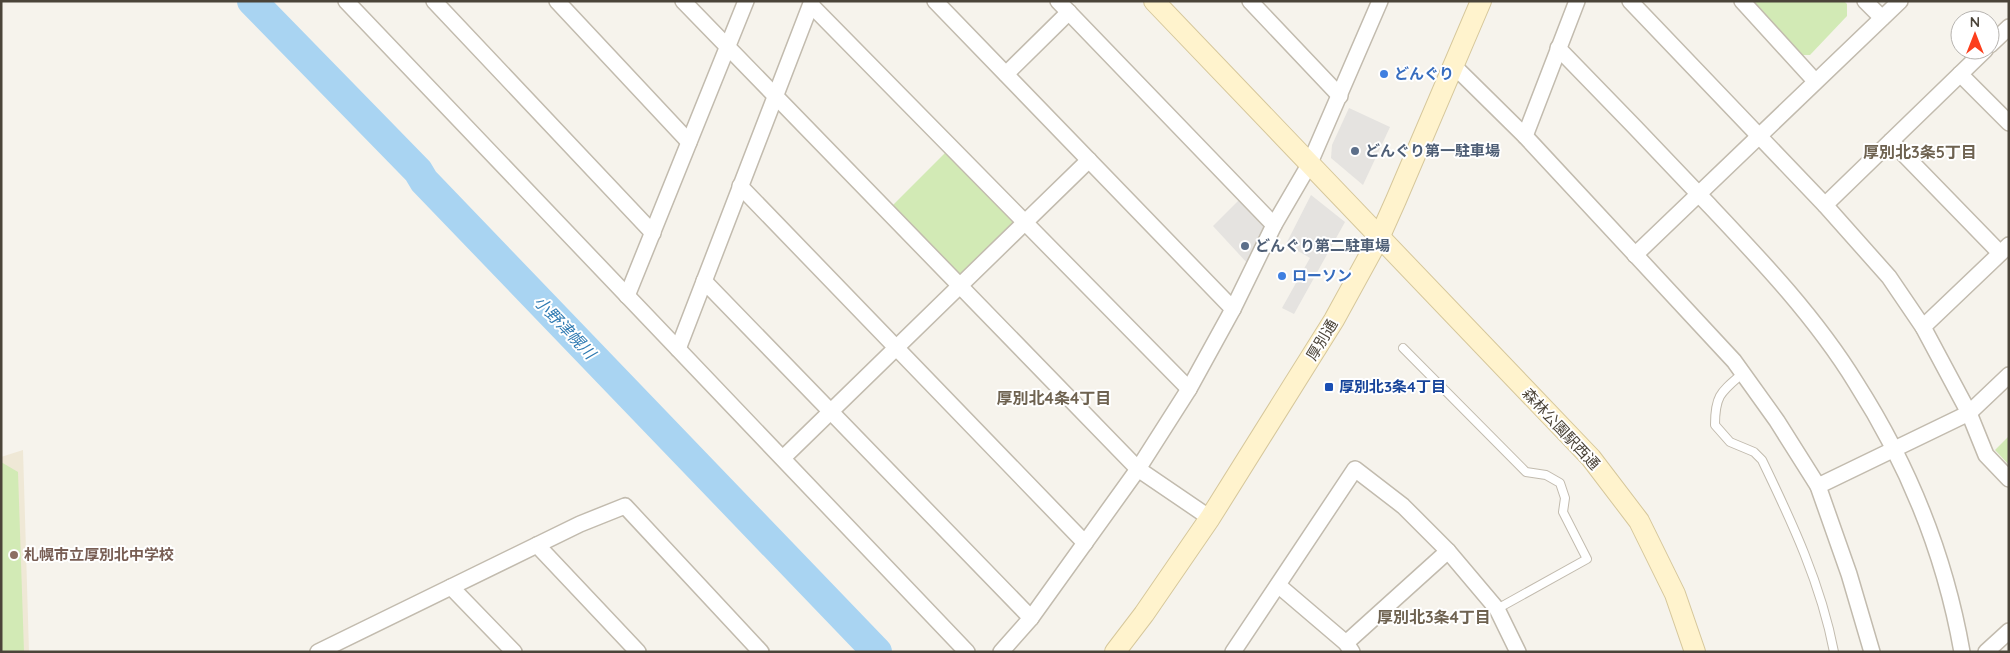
<svg xmlns="http://www.w3.org/2000/svg" width="2010" height="653" viewBox="0 0 2010 653" font-family="Quicksand,'Noto Sans JP',sans-serif">
<style>
.education{fill:#efe8d6}
.green{fill:#d2eab5}
.parking{fill:#e5e3e0}
.lines{fill:none;stroke-linecap:round;stroke-linejoin:round}
.river{stroke:#a9d4f2;stroke-width:30}
.lane-casing{stroke:#c2bbae;stroke-width:10}
.street-casing{stroke:#c2bbae;stroke-width:18}
.secondary-casing{stroke:#d6c79b;stroke-width:22}
.lane{stroke:#fff;stroke-width:8}
.street{stroke:#fff;stroke-width:15}
.secondary{stroke:#fff3cd;stroke-width:20}
.shop-dot{fill:#3f7fe0;stroke:#fff;stroke-width:2}
.service-dot{fill:#5c6f8a;stroke:#fff;stroke-width:2}
.transit-dot{fill:#1a4fb4;stroke:#fff;stroke-width:2}
.education-dot{fill:#8d6e63;stroke:#fff;stroke-width:2}
.labels{text-anchor:middle;stroke-width:4;stroke-linejoin:round;paint-order:stroke}
.shop-label{font-size:15px;font-weight:bold;fill:#366cbe;stroke:#fff;text-anchor:start}
.service-label{font-size:15px;font-weight:bold;fill:#4e5e75;stroke:#fff;text-anchor:start}
.street-label{font-size:15px;fill:#4b4439;stroke:#fff}
.transit-label{font-size:15px;font-weight:bold;fill:#164399;stroke:#fff;text-anchor:start}
.education-label{font-size:15px;font-weight:bold;fill:#785e54;stroke:#fff;text-anchor:start}
.neighbourhood-label{font-size:16px;font-weight:bold;fill:#6e6250;stroke:#fff}
.water-label{font-size:16px;font-style:italic;fill:#2e7ab2;stroke:#fff}
</style>
<rect width="100%" height="100%" fill="#f6f3ec"/>
<polygon class="education" points="23,450 29,652 1,652 1,457"/>
<g class="green">
<polygon points="1751,1 1844,1 1847,4 1847,16 1810,55 1801,55"/>
<polygon points="951,147 1025,222 960,286 887,211"/>
<polygon points="2009,436 2009,465 1995,450"/>
<polygon points="1,462 18,472 24,652 1,652"/>
</g>
<g class="parking">
<polygon points="1349,108 1390,127 1363,185 1331,158 1332,145"/>
<polygon points="1311,195 1345,222 1294,314 1282,308 1310,258 1286,244"/>
<polygon points="1241,198 1269,228 1249,265 1213,226"/>
</g>
<g class="lines">
<polyline class="river" points="252,1 418,171 424,181 877,652"/>
<defs>
<g id="lane">
<polyline points="1403,348 1526,472 1546,475 1560,483 1565,498 1563,512 1587,559 1497,609"/>
<path d="M1743,373C1721,392 1715,395 1715,425L1730,442L1754,452L1762,460C1792,522 1821,584 1834,652"/>
</g>
<g id="street">
<polyline points="346,1 967,652"/>
<polyline points="434,1 653,233"/>
<polyline points="557,1 689,142"/>
<polyline points="683,1 1138,469 1210,518"/>
<polyline points="935,1 1233,309"/>
<polyline points="1058,1 1274,225"/>
<polyline points="1250,1 1340,96"/>
<polyline points="1630,1 1825,205 1889,277 1923,327 1969,413 1986,455 2009,479"/>
<polyline points="1742,1 1815,81"/>
<polyline points="1865,1 1882,18"/>
<polyline points="811,5 1189,389"/>
<polyline points="1990,45 2009,27"/>
<path d="M1558,48C1609,100 1660,153 1710,206C1762,261 1816,318 1856,383C1909,466 1945,555 1962,652"/>
<polyline points="1454,66 1525,136 1734,361 1777,421 1818,486 1849,574 1872,652"/>
<polyline points="1006,74 1069,12"/>
<polyline points="1960,74 2009,123"/>
<polyline points="1525,136 1577,1"/>
<polyline points="1891,141 2000,253"/>
<polyline points="740,186 1085,543"/>
<polyline points="1825,205 1985,50"/>
<polyline points="1635,255 1900,1"/>
<polyline points="704,281 1031,618"/>
<polyline points="627,296 746,1"/>
<polyline points="1923,327 2009,245"/>
<polyline points="678,349 812,1"/>
<polyline points="783,458 1089,160"/>
<polyline points="1818,486 1969,413 2009,375"/>
<polyline points="537,545 638,652"/>
<polyline points="1278,585 1346,643 1352,652"/>
<polyline points="451,587 514,652"/>
<polyline points="1346,643 1448,551"/>
<polyline points="318,652 580,524 625,506 761,652"/>
<polyline points="1001,652 1031,618 1138,469 1189,389 1233,309 1274,225 1309,165 1380,1"/>
<polyline points="1233,652 1355,469 1403,506 1448,551 1497,609 1518,652"/>
<polyline points="1986,652 2009,631"/>
</g>
<g id="secondary">
<polyline points="1154,1 1591,458 1639,521 1675,594 1695,652"/>
<polyline points="1115,652 1144,614 1210,518 1334,320 1379,238 1396,200 1481,1"/>
</g>
</defs>
<use href="#lane" class="lane-casing"/>
<use href="#street" class="street-casing"/>
<use href="#secondary" class="secondary-casing"/>
<use href="#lane" class="lane"/>
<use href="#street" class="street"/>
<use href="#secondary" class="secondary"/>
</g>
<g class="shop-dot">
<circle cx="1384" cy="74" r="5"/>
<circle cx="1282" cy="276" r="5"/>
</g>
<g class="service-dot">
<circle cx="1355" cy="151" r="5"/>
<circle cx="1245" cy="246" r="5"/>
</g>
<rect class="transit-dot" x="1324" y="382" width="10" height="10" rx="2.5"/>
<circle class="education-dot" cx="14" cy="555" r="5"/>
<g class="labels">
<g class="shop-label">
<text x="1394" y="79">どんぐり</text>
<text x="1292" y="281">ローソン</text>
</g>
<g class="service-label">
<text x="1365" y="156">どんぐり第一駐車場</text>
<text x="1255" y="251">どんぐり第二駐車場</text>
</g>
<g class="street-label">
<text transform="translate(1322 340) rotate(-59)" y="5">厚別通</text>
<text transform="translate(1561 429) rotate(47)" y="5">森林公園駅西通</text>
</g>
<g class="transit-label">
<text x="1339" y="392">厚別北3条4丁目</text>
</g>
<g class="education-label">
<text x="24" y="560">札幌市立厚別北中学校</text>
</g>
<g class="neighbourhood-label">
<text x="1920" y="158">厚別北3条5丁目</text>
<text x="1054" y="404">厚別北4条4丁目</text>
<text x="1434" y="623">厚別北3条4丁目</text>
</g>
<g class="water-label">
<text transform="translate(565 327) rotate(46)" y="6">小野津幌川</text>
</g>
</g>
<rect width="2010" height="653" fill="none" stroke="#4b4439" stroke-width="5"/>
<g transform="translate(1975 35)"><circle r="24" fill="#ffffff" stroke="#b7b4b0"/>
<path d="M0-4L9 19L0 12L-9 19Z" fill="#fc3f1d"/>
<text y="-8" font-size="14" font-weight="bold" text-anchor="middle" fill="#4b4439">N</text>
</g>
</svg>
